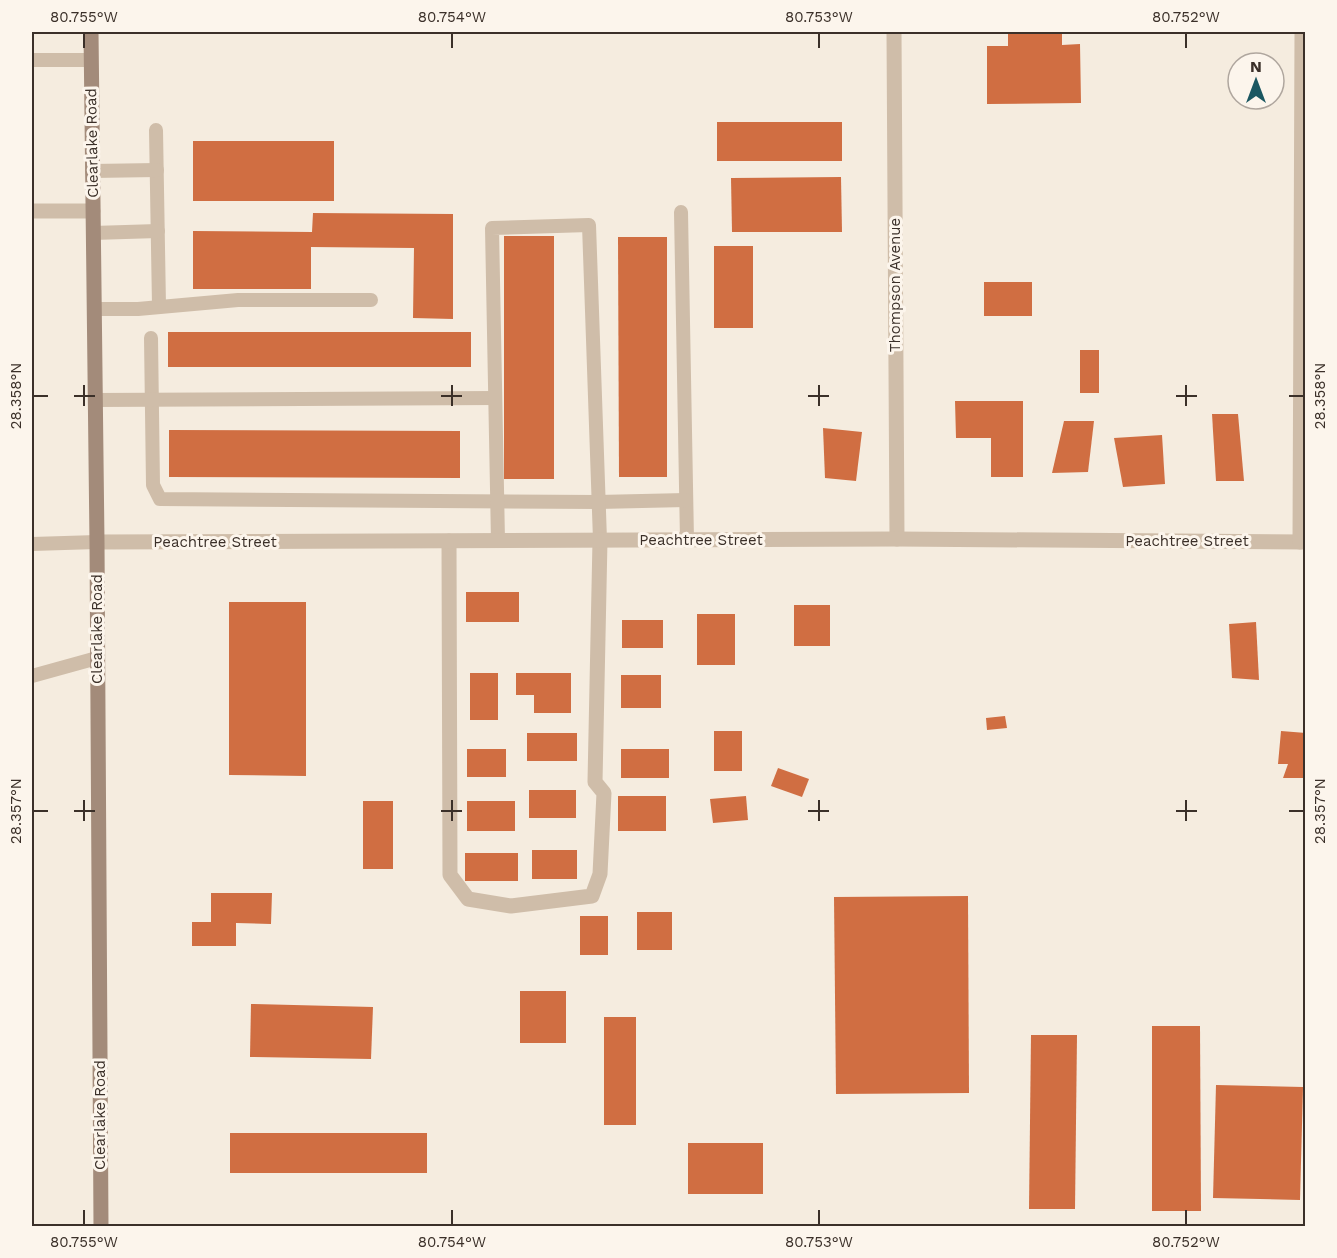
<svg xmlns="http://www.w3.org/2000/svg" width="1337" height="1258" viewBox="0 0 1337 1258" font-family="'Work Sans',sans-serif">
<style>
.building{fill:#d06e42}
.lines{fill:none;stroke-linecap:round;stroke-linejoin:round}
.service{stroke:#cfbda9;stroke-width:14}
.minor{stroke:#cfbda9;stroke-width:15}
.secondary{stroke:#a38b7a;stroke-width:15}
.ticks{fill:none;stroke:#3b3029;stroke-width:2}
.labels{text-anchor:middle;stroke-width:6;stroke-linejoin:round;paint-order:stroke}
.street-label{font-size:15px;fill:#3b3029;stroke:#fcf5ec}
.neatline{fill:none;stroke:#3b3029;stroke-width:2}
.ticks-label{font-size:15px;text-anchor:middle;fill:#3b3029}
</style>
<rect width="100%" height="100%" fill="#f5ecdf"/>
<g class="building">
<polygon points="1008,32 1062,32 1062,45 1080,44 1081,103 987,104 987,46 1008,46"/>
<rect x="717" y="122" width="125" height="39"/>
<rect x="193" y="141" width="141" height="60"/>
<polygon points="841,177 842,232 732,232 731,178"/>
<polygon points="313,213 453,214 453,319 413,318 414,248 311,247 311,289 193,289 193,231 312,232"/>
<rect x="504" y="236" width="50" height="243"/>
<polygon points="618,237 667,237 667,477 619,477"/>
<rect x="714" y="246" width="39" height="82"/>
<rect x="984" y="282" width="48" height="34"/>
<rect x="168" y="332" width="303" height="35"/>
<rect x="1080" y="350" width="19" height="43"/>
<polygon points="955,401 1023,401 1023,477 991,477 991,438 956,438"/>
<polygon points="1212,414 1238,414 1244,481 1216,481"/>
<polygon points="1064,421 1094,421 1088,472 1052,473"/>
<polygon points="823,428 862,432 856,481 825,478"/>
<polygon points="169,430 460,431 460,478 169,477"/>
<polygon points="1162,435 1165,484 1123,487 1114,438"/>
<rect x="466" y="592" width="53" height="30"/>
<polygon points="229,602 306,602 306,776 229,775"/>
<rect x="794" y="605" width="36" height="41"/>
<rect x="697" y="614" width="38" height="51"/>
<rect x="622" y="620" width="41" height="28"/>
<polygon points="1256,622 1259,680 1232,678 1229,624"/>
<rect x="470" y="673" width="28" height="47"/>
<polygon points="516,673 571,673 571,713 534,713 534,695 516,695"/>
<rect x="621" y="675" width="40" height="33"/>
<polygon points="1005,716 1007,728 987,730 986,718"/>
<rect x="714" y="731" width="28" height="40"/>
<polygon points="1281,731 1306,733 1306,778 1283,778 1288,764 1278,764"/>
<rect x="527" y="733" width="50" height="28"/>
<rect x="467" y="749" width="39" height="28"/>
<rect x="621" y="749" width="48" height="29"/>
<polygon points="778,768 809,779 802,797 771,786"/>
<rect x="529" y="790" width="47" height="28"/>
<rect x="618" y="796" width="48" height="35"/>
<polygon points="746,796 748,820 713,823 710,799"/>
<rect x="363" y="801" width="30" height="68"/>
<rect x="467" y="801" width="48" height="30"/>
<rect x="532" y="850" width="45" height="29"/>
<rect x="465" y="853" width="53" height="28"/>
<polygon points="211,893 272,893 271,924 236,923 236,946 192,946 192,922 211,922"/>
<polygon points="968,896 969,1093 836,1094 834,897"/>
<rect x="637" y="912" width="35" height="38"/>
<rect x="580" y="916" width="28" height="39"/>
<rect x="520" y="991" width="46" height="52"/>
<polygon points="251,1004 373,1007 371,1059 250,1057"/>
<rect x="604" y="1017" width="32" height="108"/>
<polygon points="1152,1026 1200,1026 1201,1211 1152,1211"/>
<polygon points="1031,1035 1077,1035 1075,1209 1029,1209"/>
<polygon points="1216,1085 1303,1087 1300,1200 1213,1198"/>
<rect x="230" y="1133" width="197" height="40"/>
<rect x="688" y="1143" width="75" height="51"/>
</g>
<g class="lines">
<g class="service">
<polyline points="32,60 91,60"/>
<polyline points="156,130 159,306"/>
<polyline points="92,171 157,170"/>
<polyline points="681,212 687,540"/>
<polyline points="93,233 158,231"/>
<polyline points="94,309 138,309 238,300 371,300"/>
<polyline points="151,338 153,485 160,499 598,502 686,500"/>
<polyline points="95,400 495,398"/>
<polyline points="498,541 492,228 589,225 600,540"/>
<polyline points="32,544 97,542"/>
<polyline points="32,676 97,658"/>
</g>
<g class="minor">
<polyline points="894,32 897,539"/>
<polyline points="32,211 93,211"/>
<polyline points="449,541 450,875 468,899 511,906 592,896 600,874 604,793 595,782 600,540"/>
<polyline points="97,542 897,539 1306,542"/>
<polyline points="1300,542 1302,32"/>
</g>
<polyline class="secondary" points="91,32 97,542 101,1226"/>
</g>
<path class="ticks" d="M84,33V48M452,33V48M819,33V48M1186,33V48M84,385V406M452,385V406M819,385V406M1186,385V406M33,396H48M74,396H95M441,396H462M808,396H829M1176,396H1197M1289,396H1304M84,800V821M452,800V821M819,800V821M1186,800V821M33,811H48M74,811H95M441,811H462M808,811H829M1176,811H1197M1289,811H1304M84,1210V1225M452,1210V1225M819,1210V1225M1186,1210V1225"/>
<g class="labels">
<g class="street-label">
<text transform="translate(92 143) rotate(-91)" y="5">Clearlake Road</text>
<text transform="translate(895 285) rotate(-90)" y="5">Thompson Avenue</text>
<text x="701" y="545">Peachtree Street</text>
<text x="1187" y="546">Peachtree Street</text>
<text x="215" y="547">Peachtree Street</text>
<text transform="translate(97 629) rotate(-90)" y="5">Clearlake Road</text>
<text transform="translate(100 1115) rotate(-90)" y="5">Clearlake Road</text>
</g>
</g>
<rect width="1337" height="1258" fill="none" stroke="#fcf5ec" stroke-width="66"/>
<g transform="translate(1256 81)"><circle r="28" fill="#fcf5ec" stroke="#afa69e" stroke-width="1.5"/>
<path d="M0-4.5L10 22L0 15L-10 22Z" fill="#1b5761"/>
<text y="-9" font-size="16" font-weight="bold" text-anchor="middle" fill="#3b3029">N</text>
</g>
<rect x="33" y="33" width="1271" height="1192" class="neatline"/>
<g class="ticks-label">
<text x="84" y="22">80.755°W</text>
<text x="452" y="22">80.754°W</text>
<text x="819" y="22">80.753°W</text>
<text x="1186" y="22">80.752°W</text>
<text transform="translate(16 396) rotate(-90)" y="5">28.358°N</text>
<text transform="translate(1320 396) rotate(-90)" y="5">28.358°N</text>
<text transform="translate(16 811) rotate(-90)" y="5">28.357°N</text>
<text transform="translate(1320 811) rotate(-90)" y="5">28.357°N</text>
<text x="84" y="1247">80.755°W</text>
<text x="452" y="1247">80.754°W</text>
<text x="819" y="1247">80.753°W</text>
<text x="1186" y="1247">80.752°W</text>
</g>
</svg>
